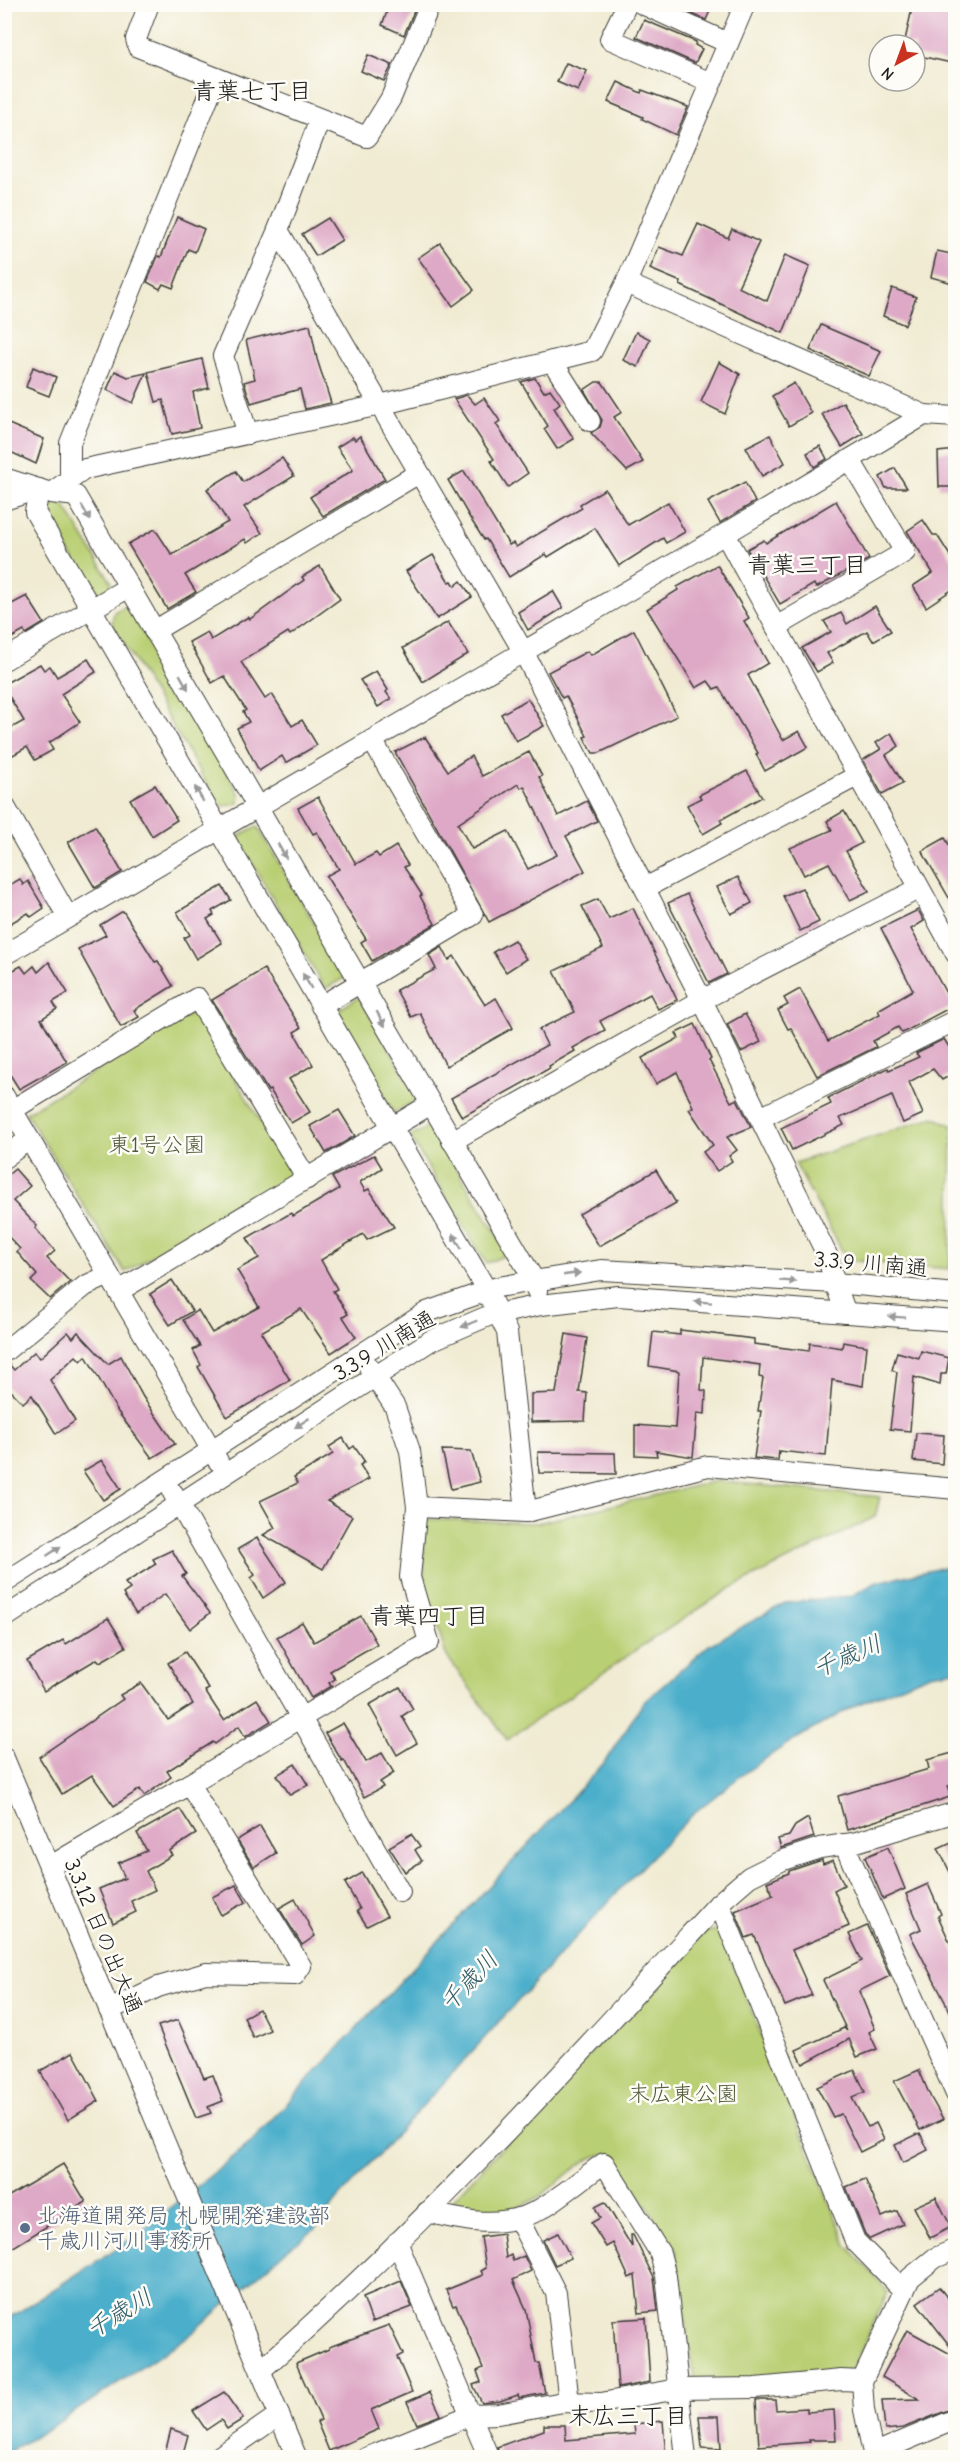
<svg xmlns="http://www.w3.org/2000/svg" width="960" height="2462" viewBox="0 0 960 2462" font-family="'Comic Neue','Klee One',sans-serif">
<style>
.green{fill:#b9cf73;stroke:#6a7648;stroke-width:1.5}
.water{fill:#4cafcb;stroke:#346674;stroke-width:1.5}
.building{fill:#dea9c6;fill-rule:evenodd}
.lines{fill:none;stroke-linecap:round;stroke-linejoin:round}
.minor-casing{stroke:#3c3b37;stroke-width:22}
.minor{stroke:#fff;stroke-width:20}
.oneway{fill:#999}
.service-dot{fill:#5c6f8a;stroke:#fdfcf7;stroke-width:2}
.labels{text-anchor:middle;stroke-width:5;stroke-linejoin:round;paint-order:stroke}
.park-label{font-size:22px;fill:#535b3a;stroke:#fdfcf7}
.street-label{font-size:22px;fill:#1c1c1c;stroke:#fdfcf7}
.service-label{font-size:22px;fill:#4e5e75;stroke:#fdfcf7;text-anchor:start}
.neighbourhood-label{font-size:24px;fill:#1c1c1c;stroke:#fdfcf7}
.water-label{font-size:24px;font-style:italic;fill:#325e6b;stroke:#fdfcf7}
</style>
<rect width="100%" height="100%" fill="#fdfcf7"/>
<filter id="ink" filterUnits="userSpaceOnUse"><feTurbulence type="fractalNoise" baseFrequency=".0167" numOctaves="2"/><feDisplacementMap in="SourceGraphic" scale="12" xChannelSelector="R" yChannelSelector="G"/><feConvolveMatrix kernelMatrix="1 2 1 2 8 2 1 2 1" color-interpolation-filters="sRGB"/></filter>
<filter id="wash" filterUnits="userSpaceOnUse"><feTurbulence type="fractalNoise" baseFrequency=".008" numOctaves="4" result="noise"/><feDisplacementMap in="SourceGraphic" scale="24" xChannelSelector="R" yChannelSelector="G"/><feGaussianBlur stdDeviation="1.35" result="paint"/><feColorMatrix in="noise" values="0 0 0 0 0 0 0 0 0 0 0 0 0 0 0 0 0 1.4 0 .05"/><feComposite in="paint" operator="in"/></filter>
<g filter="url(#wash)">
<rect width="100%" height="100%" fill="#f0ebd2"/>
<g class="green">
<path d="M56,502L64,505L111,582C110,592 102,592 93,591L49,518L47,508Z"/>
<polygon points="123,607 129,609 239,793 240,798 237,804 224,806 218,803 112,623 114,612"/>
<polygon points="257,826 346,977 325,989 237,837"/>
<polygon points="359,997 419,1099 394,1113 335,1012"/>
<polygon points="195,1011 292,1175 125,1272 26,1113"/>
<polygon points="933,1117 952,1125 950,1269 847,1260 795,1163"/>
<polygon points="430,1126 509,1254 486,1263 410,1137"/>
<polygon points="716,1481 880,1497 875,1517 731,1588 643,1645 507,1740 446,1655 425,1586 423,1519 537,1523"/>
<path d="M711,1931H719L847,2245L888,2292L852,2369L824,2377L695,2386L675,2248L611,2154C584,2152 558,2185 537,2198C511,2214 475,2218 447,2206L704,1932Z"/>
</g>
<polygon class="water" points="955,1565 955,1670 930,1674 854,1706 787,1744 742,1775 695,1812 620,1889 337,2200 314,2230 286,2251 189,2336 53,2426 5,2454 5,2321 140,2233 249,2144 604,1763 643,1703 709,1645 785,1603 851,1596 877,1582"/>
<g id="blocks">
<g class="building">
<polygon points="390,4 417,4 404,35 382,25"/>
<polygon points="686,4 713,4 706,20 683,10"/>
<polygon points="913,4 956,4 956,64 915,55 915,45 904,45"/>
<polygon points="644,20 696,42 695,45 702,49 695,63 636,37"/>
<polygon points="368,55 392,65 384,81 361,71"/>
<polygon points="566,63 587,71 578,91 557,82"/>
<polygon points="618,82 641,93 642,90 688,107 676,135 642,119 643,117 608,102"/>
<polygon points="177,217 204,229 195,252 188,249 173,288 163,284 160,289 147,282 158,256 161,257"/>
<polygon points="328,218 342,240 316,256 302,234"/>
<polygon points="698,224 728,238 732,229 759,242 738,287 767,301 785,255 810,266 783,333 680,285 681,282 650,269 659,247 683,256"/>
<polygon points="440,243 474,290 453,306 418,258"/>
<polygon points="937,251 956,255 956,284 931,277"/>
<polygon points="892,288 916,297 905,325 883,316"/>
<polygon points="310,325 317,359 331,403 305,409 300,389 251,403 244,382 255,379 246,340"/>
<polygon points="821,325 881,351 869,376 810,350"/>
<polygon points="636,332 650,339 638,367 623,360"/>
<polygon points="202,359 209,388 193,392 200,428 172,434 163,400 156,402 148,372"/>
<polygon points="719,362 740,374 725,414 701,402"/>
<polygon points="33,367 56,377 49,396 26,387"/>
<polygon points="115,371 128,377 146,373 133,403 107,390"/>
<polygon points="535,378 544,392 550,389 560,403 554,408 574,439 557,449 544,429 548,426 521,382"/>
<polygon points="596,382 602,382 622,412 614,417 643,462 627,471 591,433 600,427 602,420 584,390"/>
<polygon points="794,383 811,413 789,426 772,396"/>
<polygon points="467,395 475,404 484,398 500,421 496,424 528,473 508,487 491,461 494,459 454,399"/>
<polygon points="843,402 863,434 842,447 822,414"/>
<polygon points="4,422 44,439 36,464 4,449"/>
<polygon points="770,435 785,463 762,476 746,447"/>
<polygon points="360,436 385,479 323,516 310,497 353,470 337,447 353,437 355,440"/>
<polygon points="820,446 827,459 814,467 807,453"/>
<polygon points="956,450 956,487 939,487 938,452"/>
<polygon points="282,458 294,476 244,507 262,533 247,543 245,539 185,575 196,592 167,609 128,544 155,529 172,555 228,522 207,489 236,471 243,482"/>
<polygon points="895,468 907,488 886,488 880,477"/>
<polygon points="464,471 509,545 513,543 516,547 582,508 580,504 605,489 628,525 668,502 685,532 666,543 663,538 619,566 595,528 548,557 546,554 509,577 486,539 484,540 470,518 448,480"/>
<polygon points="745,482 755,502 720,523 708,502"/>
<polygon points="836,501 869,559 816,588 814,584 780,604 747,549 764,540 766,543"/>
<polygon points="923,520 933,535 937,535 956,565 956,587 926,607 913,586 933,573 907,531"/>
<polygon points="433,555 449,582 452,581 455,586 461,581 472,597 437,619 406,571"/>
<polygon points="717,565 749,618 744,621 768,663 748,675 783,740 799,731 808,747 765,771 756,754 758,753 719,687 714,689 708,681 696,688 647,609 678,590 677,587"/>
<polygon points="320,566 340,599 290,635 288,632 241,662 265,699 272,694 292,726 302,720 317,745 286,763 282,756 259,771 237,728 249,722 243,712 246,710 224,676 212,683 189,642 207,632 211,640 248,617 250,619 304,580 302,577"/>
<polygon points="553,591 563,608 528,630 518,612"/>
<polygon points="27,596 44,623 26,634 24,631 4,642 4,608"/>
<polygon points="875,606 891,631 873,641 867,631 827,653 833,663 817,672 802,648 831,632 824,621 841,613 847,624"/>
<polygon points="448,622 468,654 423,682 403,648"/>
<polygon points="634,630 677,716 599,753 593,753 584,737 587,736 566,696 562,698 548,672 588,651 591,655"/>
<polygon points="88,659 96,672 61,694 80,722 49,743 53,750 35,760 27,747 4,760 4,732 24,721 4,688 4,684 40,664 44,670 50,666 57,677"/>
<polygon points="376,671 388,690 386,692 391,699 378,707 360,680"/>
<polygon points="528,699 544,726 516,741 501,714"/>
<polygon points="891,733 899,746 886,755 903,783 882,794 863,760 881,749 876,743"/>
<path d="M425,737L448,771L471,756L482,776L529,752L542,776L539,777L558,816L587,801L597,821L566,836L585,871L489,922L395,752ZM518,784L521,788L524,786L557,855L528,869L508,831L472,849L458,824Z"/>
<polygon points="747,771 762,797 720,820 722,823 703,834 687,805 701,798 699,795"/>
<polygon points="155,785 177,820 152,836 130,799"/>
<polygon points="318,797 356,864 376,853 379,857 396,846 408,865 404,867 422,895 420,896 435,924 372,961 361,942 366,939 326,876 339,869 317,832 313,834 298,808"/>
<polygon points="844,811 862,843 846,851 869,891 850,900 829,863 804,875 790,848 832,830 827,821"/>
<polygon points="95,826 122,872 95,888 68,842"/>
<polygon points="945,838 956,856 956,910 922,851"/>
<polygon points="738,877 752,903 731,914 717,887"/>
<polygon points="20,879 23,885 28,881 44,908 31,917 28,913 4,927 4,888"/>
<polygon points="222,886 231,900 212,911 214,915 207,919 222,943 196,959 184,938 190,935 177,912"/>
<polygon points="802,888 819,922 800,931 783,896"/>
<polygon points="687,894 727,974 709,983 668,903"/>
<polygon points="598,899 609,919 633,908 677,1000 658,1009 650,994 600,1021 605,1030 573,1048 575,1051 549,1066 550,1068 462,1117 451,1098 547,1045 539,1029 575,1012 554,971 603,948 582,906"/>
<polygon points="918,910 924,921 911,929 953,1006 902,1033 898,1027 873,1041 876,1047 817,1076 791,1028 788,1029 778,1010 788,1005 784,998 800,989 828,1041 880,1014 878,1010 913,990 881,928"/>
<polygon points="123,911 155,962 158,961 173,986 134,1010 139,1017 121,1027 78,949 106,935 100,925"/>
<polygon points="514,940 526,959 506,972 493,952"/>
<polygon points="442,947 449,960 454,956 485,1005 496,998 513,1028 446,1066 420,1013 411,1017 396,990 436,969 429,955"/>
<polygon points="49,962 68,993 53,1002 57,1009 41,1019 67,1062 19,1089 4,1065 4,975 21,966 26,973 34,966 38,972"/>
<polygon points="264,969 301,1028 294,1032 313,1065 289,1079 310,1112 291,1123 270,1090 268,1091 212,1000"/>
<polygon points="745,1014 761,1042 741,1052 727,1024"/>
<polygon points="695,1024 711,1059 709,1060 731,1102 737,1099 751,1127 727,1137 737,1150 729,1156 732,1161 717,1171 703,1152 713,1145 689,1109 693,1107 677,1072 656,1084 642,1058 679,1038 676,1033"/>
<polygon points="944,1039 956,1058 956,1072 942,1080 933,1069 909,1082 923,1114 903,1123 892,1096 840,1118 844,1125 792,1150 781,1128 831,1104 828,1098 888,1068 889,1070 919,1057 916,1053"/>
<polygon points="339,1110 355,1136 326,1153 310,1126"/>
<polygon points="374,1155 382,1168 360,1182 365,1191 369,1189 394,1227 367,1240 363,1234 321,1260 337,1289 333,1291 348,1314 343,1317 356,1337 331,1353 301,1309 261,1332 290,1380 227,1417 198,1367 201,1365 193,1350 200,1346 183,1320 198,1310 212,1333 259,1307 237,1270 259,1258 247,1238 291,1213 293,1216 339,1189 332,1177"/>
<polygon points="15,1169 30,1186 13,1201 37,1226 35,1228 55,1251 47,1258 70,1282 50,1299 31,1281 37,1275 17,1252 20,1249 4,1232 4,1178"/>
<polygon points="656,1170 676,1203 599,1246 579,1214"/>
<polygon points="172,1280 192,1311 170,1325 150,1294"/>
<polygon points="680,1330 754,1339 754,1344 809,1351 810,1343 842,1348 843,1342 867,1346 863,1386 832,1380 826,1456 779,1451 778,1460 754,1458 761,1411 758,1411 763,1378 759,1377 760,1365 703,1357 701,1390 706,1391 705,1414 697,1413 693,1457 656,1451 657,1456 635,1455 635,1425 675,1428 679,1371 649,1366 653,1332 680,1335"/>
<polygon points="68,1332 73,1338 78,1332 108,1364 121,1356 143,1397 175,1444 152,1458 118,1412 86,1356 81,1361 76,1356 50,1380 75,1421 56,1434 32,1395 23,1403 4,1384 4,1364 8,1363 14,1370 34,1352 40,1358"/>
<polygon points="566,1334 587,1338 579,1392 587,1393 585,1421 531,1422 531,1394 556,1393"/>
<polygon points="921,1351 949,1358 946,1374 941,1374 940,1385 914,1377 910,1431 890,1429 897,1372 892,1370 897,1352 919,1358"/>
<polygon points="916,1433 944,1435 942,1464 913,1461"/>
<polygon points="343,1438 350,1449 354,1446 365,1462 360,1465 369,1479 327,1501 352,1516 323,1569 263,1535 275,1528 260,1501 298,1483 294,1477 333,1454 329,1447"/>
<polygon points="442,1450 471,1451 480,1482 451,1489"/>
<polygon points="538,1452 615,1453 616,1474 539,1473"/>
<polygon points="102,1460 121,1489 103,1500 83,1471"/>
<polygon points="257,1538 286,1582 263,1598 251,1578 255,1575 238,1549"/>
<polygon points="172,1550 186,1574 182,1576 210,1613 190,1629 165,1594 136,1614 123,1594 130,1589 125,1583 156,1564 153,1559"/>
<polygon points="361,1616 377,1644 330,1671 335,1679 329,1683 331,1686 311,1698 277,1637 302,1622 314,1642"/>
<polygon points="108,1618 126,1647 100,1662 97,1659 44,1691 27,1661 63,1640 66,1644"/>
<polygon points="185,1652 209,1689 205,1691 224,1720 257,1699 271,1721 245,1737 239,1726 215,1744 213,1742 167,1771 171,1777 144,1796 140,1789 114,1806 92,1775 62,1794 39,1757 123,1699 120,1695 141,1683 168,1720 193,1704 168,1663"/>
<polygon points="400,1687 413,1709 402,1716 417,1743 397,1755 369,1705"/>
<polygon points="343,1723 366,1762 382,1753 394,1773 380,1782 383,1787 364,1797 344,1760 342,1761 325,1733"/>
<polygon points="956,1752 956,1784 948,1786 950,1797 847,1830 838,1796 929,1769 927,1760"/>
<polygon points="295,1764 308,1785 290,1795 277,1775"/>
<polygon points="180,1809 196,1834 169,1851 172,1855 146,1871 155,1890 131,1901 136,1912 113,1923 99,1889 125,1878 118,1863 147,1851 137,1833"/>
<polygon points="808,1818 814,1837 781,1848 778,1839 789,1836 795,1826"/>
<polygon points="260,1826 276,1853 254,1867 237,1840"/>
<polygon points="411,1834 420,1846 415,1850 422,1861 405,1872 389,1847"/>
<polygon points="956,1840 956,1884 938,1848"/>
<polygon points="888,1847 905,1889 883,1899 865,1857"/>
<polygon points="822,1860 823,1864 833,1860 844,1885 834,1890 849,1926 792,1950 812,1995 785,2006 754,1935 746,1938 735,1911 773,1895 767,1882 789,1873 789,1871"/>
<polygon points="362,1873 387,1916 367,1926 357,1911 360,1909 345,1883"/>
<polygon points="928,1884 941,1914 938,1916 956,1956 956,2023 910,1934 921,1929 906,1894"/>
<polygon points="236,1885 246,1902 221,1915 212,1897"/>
<polygon points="295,1899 315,1936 302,1945 279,1908"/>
<polygon points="867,1926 890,1976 859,1991 875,2029 869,2032 877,2049 857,2057 849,2039 803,2064 796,2050 844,2028 847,2031 823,1980 862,1961 849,1934"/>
<polygon points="259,2009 270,2030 253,2038 244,2017"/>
<polygon points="178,2020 204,2078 213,2075 223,2101 208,2107 211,2113 196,2118 158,2026"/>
<polygon points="73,2052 99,2101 68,2120 40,2071"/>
<polygon points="855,2070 865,2092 852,2098 868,2127 876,2123 884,2140 860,2152 841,2114 833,2117 817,2087"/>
<polygon points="919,2070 931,2098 943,2119 920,2130 894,2081"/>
<polygon points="920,2133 928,2150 903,2163 895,2145"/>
<polygon points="63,2164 86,2202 4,2253 4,2199"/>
<polygon points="865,2179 882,2217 897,2211 903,2224 870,2239 865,2234 846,2187"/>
<polygon points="936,2197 951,2227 930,2238 914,2207"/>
<polygon points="605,2202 632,2247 631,2235 633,2235 654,2278 658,2311 639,2313 635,2275 629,2278 613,2243 606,2247 591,2223 600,2218 595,2207"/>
<polygon points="558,2233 571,2258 555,2265 543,2240"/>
<polygon points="503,2234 506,2258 511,2255 513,2261 524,2256 531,2271 513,2280 526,2309 536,2363 539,2363 545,2393 519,2398 518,2395 500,2401 482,2403 473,2385 481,2382 477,2371 483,2368 456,2305 453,2306 446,2290 483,2275 481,2271 486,2268 481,2237"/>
<polygon points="401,2281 412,2307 372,2322 363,2297"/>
<polygon points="939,2287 956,2309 956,2354 917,2303"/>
<polygon points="646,2318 650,2382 618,2388 613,2320"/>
<polygon points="389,2325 403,2354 397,2357 412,2392 371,2410 379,2429 329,2451 317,2422 321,2420 296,2363 329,2349 329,2347"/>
<polygon points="907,2330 956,2357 956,2407 903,2428 885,2430 882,2400 919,2399 882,2377"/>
<polygon points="224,2392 243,2419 227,2429 221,2420 206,2430 193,2411"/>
<polygon points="430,2392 441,2415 417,2424 407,2402"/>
<polygon points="756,2400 775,2400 776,2410 807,2408 807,2412 834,2410 836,2440 809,2440 810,2442 759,2446"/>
<polygon points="699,2416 719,2416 721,2449 702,2448"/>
<polygon points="663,2421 666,2457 588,2457 588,2454 528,2453 530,2457 501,2457 497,2447 544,2430 544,2425 565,2425 566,2440 635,2434 634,2424"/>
<polygon points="171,2429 188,2435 182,2457 164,2457"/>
</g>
</g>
</g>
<g filter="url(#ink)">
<use href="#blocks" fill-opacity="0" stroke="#3c3b37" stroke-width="1.5"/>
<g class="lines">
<defs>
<g id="minor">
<polyline points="149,4 136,39 138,47 367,137 391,98 430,4"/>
<polyline points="627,4 610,39 711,83"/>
<polyline points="642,4 728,43"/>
<polyline points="278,230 523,651 702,1000 827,1255 835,1283 846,1313"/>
<polyline points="626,283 924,415"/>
<polyline points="552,361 590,421"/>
<polyline points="248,434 223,356 278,230 320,119"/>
<polyline points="4,478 51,493 76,496 534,1280 537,1291"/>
<polyline points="70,480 70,443 216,78"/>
<polyline points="39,489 35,512 487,1291 507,1332 526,1512"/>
<polyline points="51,493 85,469 380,405 592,351 626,283 745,4"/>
<polyline points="4,500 39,489"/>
<polyline points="725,534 956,954"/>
<polyline points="776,627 905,552 850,460"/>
<polyline points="154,631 419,473"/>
<polyline points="4,660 129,587"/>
<polyline points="4,805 68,917"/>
<polyline points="645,888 857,776"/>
<polyline points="4,955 725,534 924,415 956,417"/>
<polyline points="321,1006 473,915 372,740"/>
<polyline points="4,1096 218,1461"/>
<polyline points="12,1110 197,998 307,1179"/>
<polyline points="760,1118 956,1020"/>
<polyline points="452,1141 702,1000 918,889"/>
<polyline points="4,1158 29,1139"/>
<polyline points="119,1291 431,1104"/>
<polyline points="4,1352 85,1286 109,1275"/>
<polyline points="173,1493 400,1892"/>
<polyline points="417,1507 526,1512 708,1466 956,1489"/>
<polyline points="4,1583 427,1312 498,1287 601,1270 835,1283 956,1294"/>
<polyline points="4,1618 430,1341 488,1316 541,1305 618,1296 956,1321"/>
<polyline points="4,1758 297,2458"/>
<polyline points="844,1844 956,2094"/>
<polyline points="49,1867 429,1642 410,1577 417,1507 410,1451 395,1407 369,1367"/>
<polyline points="719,1903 855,2241 904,2291"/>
<polyline points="109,2010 158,1987 206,1973 295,1975 301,1966 189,1784"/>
<path d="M427,2212C460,2220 494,2228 528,2215C548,2208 584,2177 604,2163L660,2253L666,2276L686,2458"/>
<polyline points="518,2218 556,2293 569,2402"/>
<polyline points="397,2242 489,2458"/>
<path d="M261,2370C425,2226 572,2063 719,1903L749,1877L783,1860L820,1848L853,1843L956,1812"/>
<polyline points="873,2454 956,2419"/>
<polyline points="217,2458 279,2415"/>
<polyline points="366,2458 471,2415 498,2414 563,2402 601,2403 678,2389 755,2388 841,2380 862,2381"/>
<polyline points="874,2458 864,2410 862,2381 910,2278 935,2258 956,2249"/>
</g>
</defs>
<use href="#minor" class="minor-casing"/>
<use href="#minor" class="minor"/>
</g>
<defs><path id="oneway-solid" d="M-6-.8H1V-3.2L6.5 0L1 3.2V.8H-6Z" transform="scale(1.5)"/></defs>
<g class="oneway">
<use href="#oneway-solid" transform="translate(86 513) rotate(60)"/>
<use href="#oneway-solid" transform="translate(184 682) rotate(60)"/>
<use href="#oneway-solid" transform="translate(199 794) rotate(-120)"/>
<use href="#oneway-solid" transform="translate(282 851) rotate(60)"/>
<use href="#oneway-solid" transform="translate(307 981) rotate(-120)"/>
<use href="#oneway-solid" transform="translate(381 1019) rotate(60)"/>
<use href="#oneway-solid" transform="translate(457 1241) rotate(-120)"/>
<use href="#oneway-solid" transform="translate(572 1274) rotate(-8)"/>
<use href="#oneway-solid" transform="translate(788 1281) rotate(3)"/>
<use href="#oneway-solid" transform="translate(703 1302) rotate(-176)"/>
<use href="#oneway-solid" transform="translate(897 1317) rotate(-176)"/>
<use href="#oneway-solid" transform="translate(469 1324) rotate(157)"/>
<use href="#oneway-solid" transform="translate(302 1423) rotate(147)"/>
<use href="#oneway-solid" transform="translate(54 1551) rotate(-33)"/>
</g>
</g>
<circle class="service-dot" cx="25" cy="2228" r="6"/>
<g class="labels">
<g class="park-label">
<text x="157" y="1152">東1号公園</text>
<text x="683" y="2101">末広東公園</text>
</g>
<g class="street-label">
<text transform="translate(871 1263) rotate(5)" y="8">3.3.9 川南通</text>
<text transform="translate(384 1345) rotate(-31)" y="8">3.3.9 川南通</text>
<text transform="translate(104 1936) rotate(67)" y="8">3.3.12 日の出大通</text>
</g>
<g class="service-label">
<text x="37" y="2223">北海道開発局 札幌開発建設部<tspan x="37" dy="25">千歳川河川事務所</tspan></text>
</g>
<g class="neighbourhood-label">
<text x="252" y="99">青葉七丁目</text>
<text x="807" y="573">青葉三丁目</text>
<text x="429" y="1624">青葉四丁目</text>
<text x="628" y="2424">末広三丁目</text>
</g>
<g class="water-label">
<text transform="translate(847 1656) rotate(-23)" y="8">千歳川</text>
<text transform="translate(469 1981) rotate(-47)" y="8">千歳川</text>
<text transform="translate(119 2313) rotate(-31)" y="8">千歳川</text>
</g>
</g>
<rect width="960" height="2462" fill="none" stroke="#fdfcf7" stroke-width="24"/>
<g transform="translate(897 63) rotate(221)"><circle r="28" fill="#fdfcf7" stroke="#a3a29f" stroke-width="1.5"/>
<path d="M0-4.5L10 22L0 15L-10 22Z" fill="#c8321e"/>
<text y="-9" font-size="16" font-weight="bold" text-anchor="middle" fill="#1c1c1c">N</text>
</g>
</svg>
